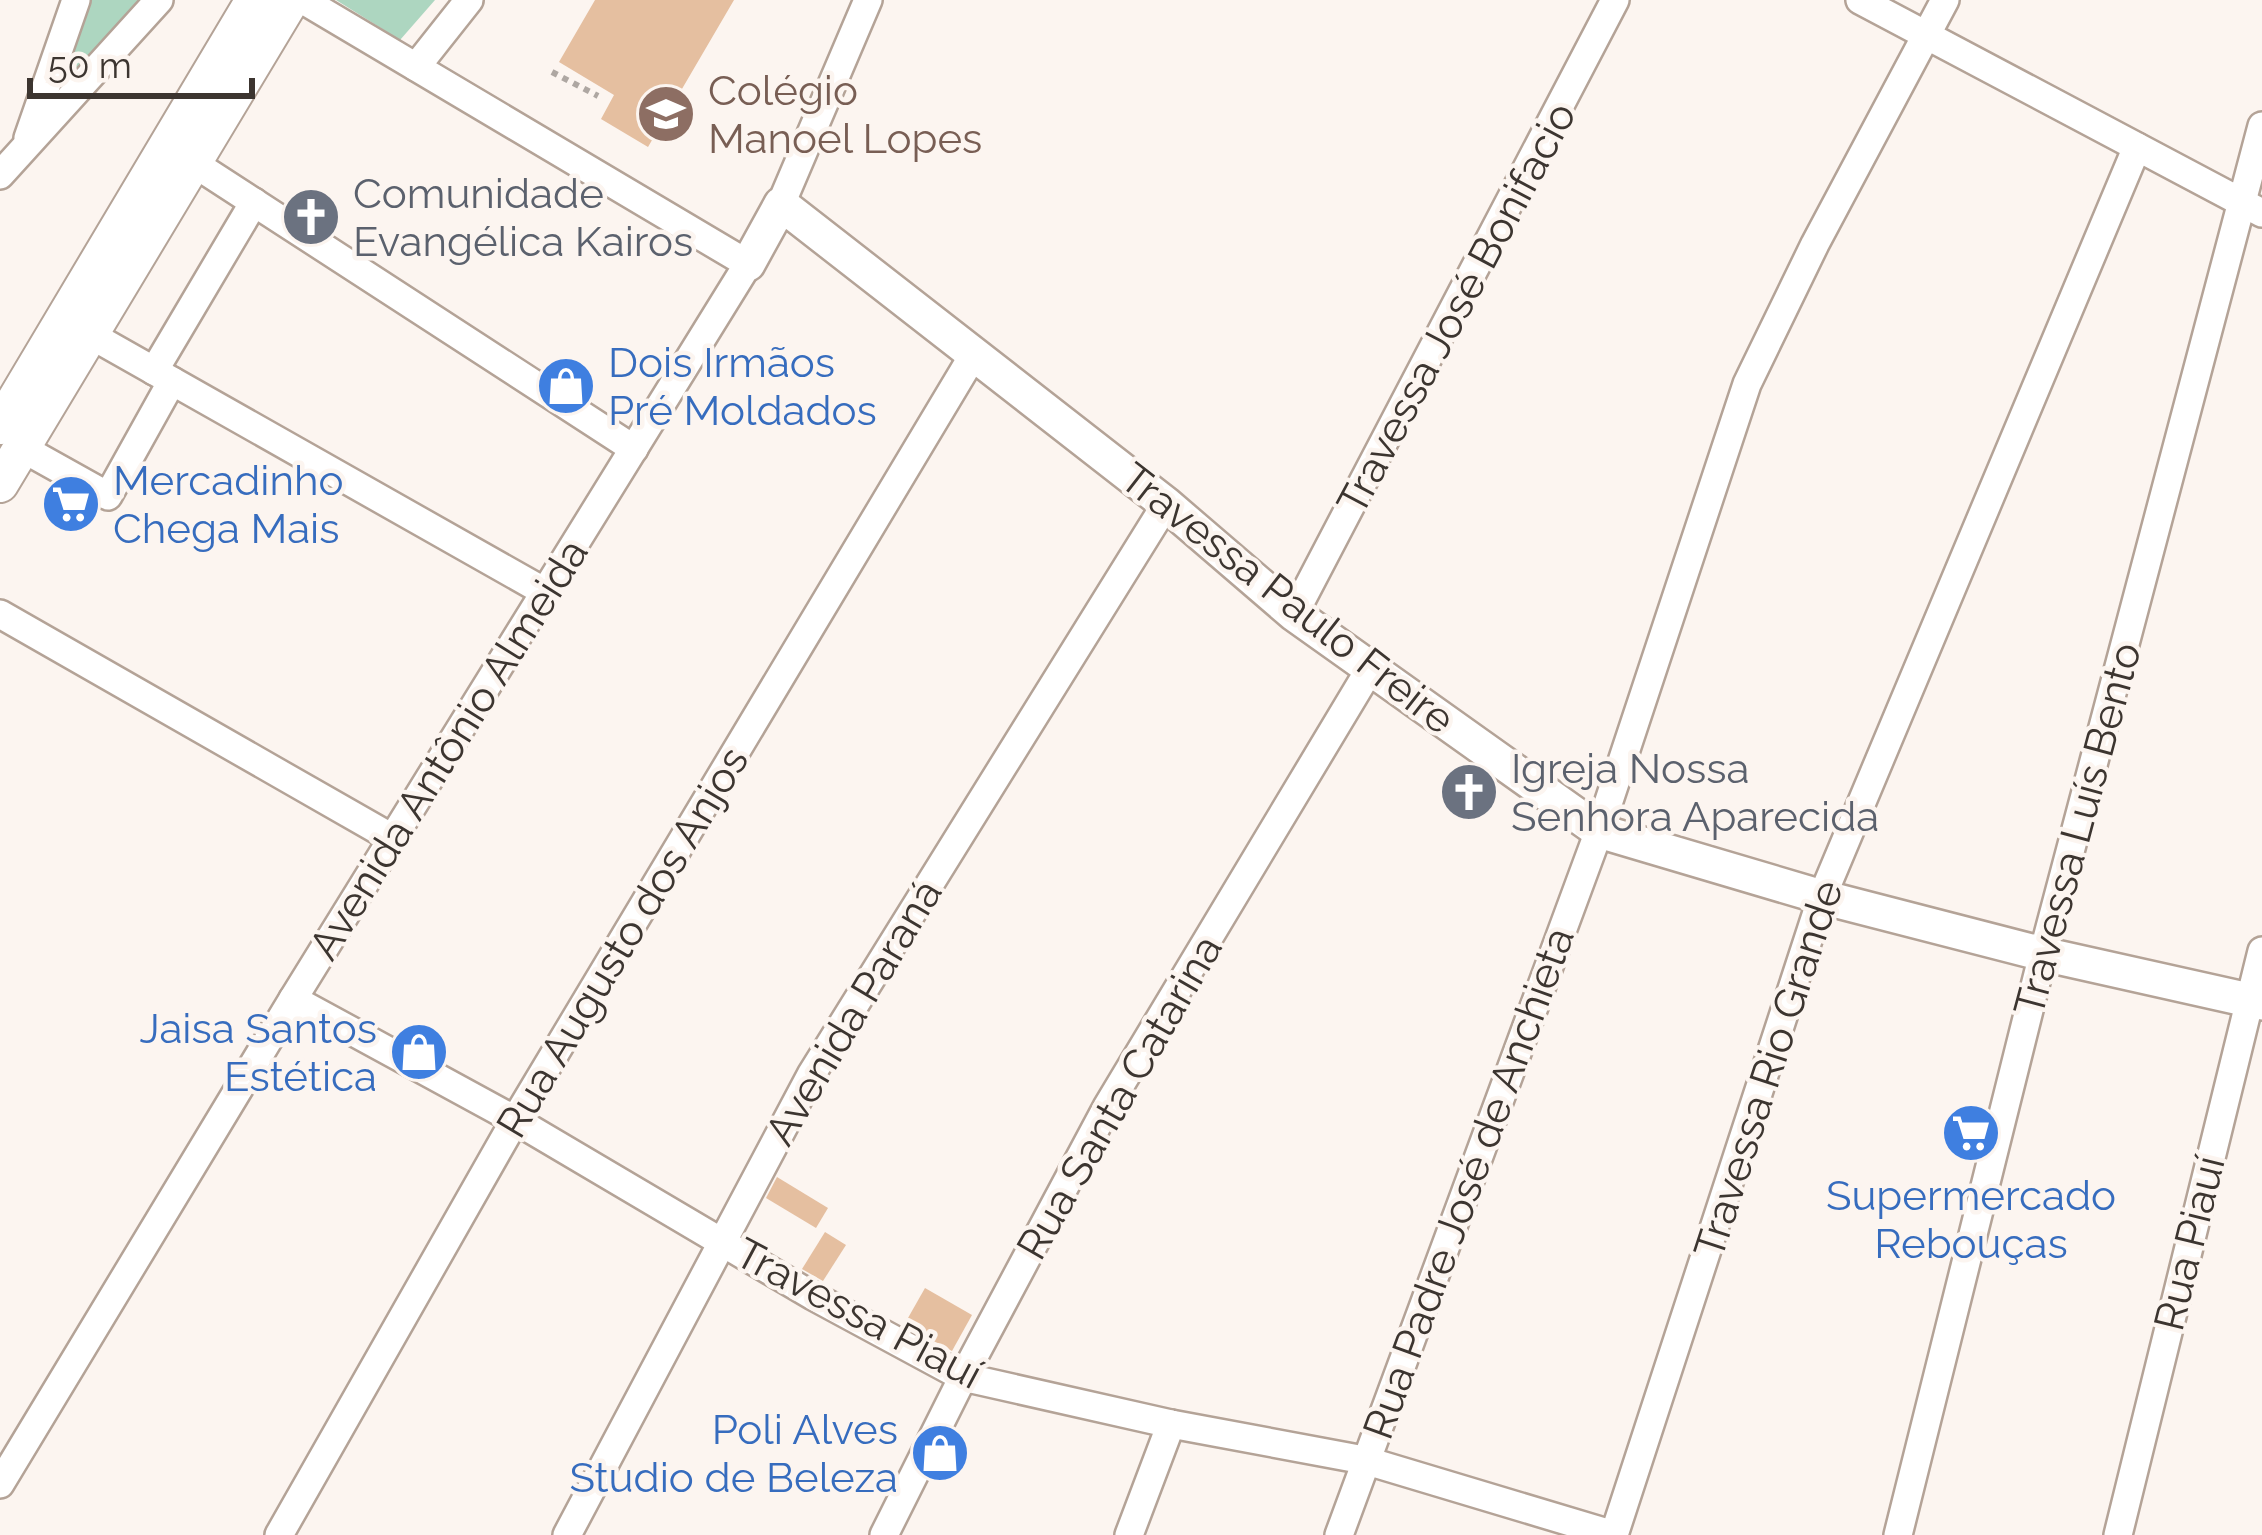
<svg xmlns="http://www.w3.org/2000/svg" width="2262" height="1535" viewBox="0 0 2262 1535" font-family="Raleway,sans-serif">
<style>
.green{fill:#add6c0}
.building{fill:#e5bfa0}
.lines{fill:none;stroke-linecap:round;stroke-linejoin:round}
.minor-casing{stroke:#b4a397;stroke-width:32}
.tertiary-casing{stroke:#b4a397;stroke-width:38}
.secondary-casing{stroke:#b4a397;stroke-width:40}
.path{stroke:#aea7a2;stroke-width:6;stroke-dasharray:6 6;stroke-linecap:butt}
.minor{stroke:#fff;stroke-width:27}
.tertiary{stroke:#fff;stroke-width:33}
.secondary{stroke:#fff;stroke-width:36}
.labels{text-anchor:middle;stroke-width:9;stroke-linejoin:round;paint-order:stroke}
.education-label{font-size:42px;fill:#785e54;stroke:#fcf5f0;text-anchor:start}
.worship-label{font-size:42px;fill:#5b616d;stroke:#fcf5f0;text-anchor:start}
.street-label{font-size:42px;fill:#3c3530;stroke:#fcf5f0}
.shop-label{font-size:42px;fill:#366cbe;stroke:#fcf5f0;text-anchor:start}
</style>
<rect width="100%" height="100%" fill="#fcf5f0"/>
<g class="green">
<polygon points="90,0 142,0 62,88"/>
<polygon points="336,0 435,0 400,40"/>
</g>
<g class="building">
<polygon points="595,0 734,0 648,147 601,119 614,95 559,62"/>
<polygon points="777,1177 828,1208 816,1228 766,1198"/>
<polygon points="825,1232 846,1245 823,1281 802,1269"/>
<polygon points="925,1288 972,1315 952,1351 904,1325"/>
</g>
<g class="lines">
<defs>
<g id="minor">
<polyline points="1860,0 2262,213"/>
<polyline points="416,67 469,0"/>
<polyline points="28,138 76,0"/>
<polyline points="178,153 634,449"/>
<polyline points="0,175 159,0"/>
<polyline points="781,204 868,0"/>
<polyline points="89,334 545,592"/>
<polyline points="154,371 254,202"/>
<polyline points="22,448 108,496 172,381"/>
<polyline points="0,614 392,838"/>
<polyline points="1294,614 1615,0"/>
<polyline points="293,999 515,1120 813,1296 963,1377 1171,1424 1364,1460 1614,1535"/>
<polyline points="0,1484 293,999 748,264 303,0"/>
<polyline points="279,1535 515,1120 974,354"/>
<polyline points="567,1535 811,1075 1166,504"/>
<polyline points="884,1535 963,1377 1107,1107 1370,669"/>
<polyline points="1129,1535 1171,1424"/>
<polyline points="1339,1535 1599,831 1747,384 1815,244 1945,0"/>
<polyline points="1614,1535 1822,897 2137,147"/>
<polyline points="1898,1535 2043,954 2262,126"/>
<polyline points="2118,1535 2262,951"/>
</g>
<polyline id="tertiary" points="748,264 781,204 1166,504 1294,614 1599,831 1822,897 2043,954 2262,1003"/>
<g id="secondary">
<polyline points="0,426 254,0"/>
<polyline points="0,484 291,0"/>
</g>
</defs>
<use href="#minor" class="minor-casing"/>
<use href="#tertiary" class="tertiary-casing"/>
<use href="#secondary" class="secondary-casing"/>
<polyline class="path" points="552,72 598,96"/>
<use href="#minor" class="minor"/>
<use href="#tertiary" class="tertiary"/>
<use href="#secondary" class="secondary"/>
</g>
<defs>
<symbol id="school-disc" viewBox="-11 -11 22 22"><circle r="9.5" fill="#8d6e63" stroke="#fcf5f0"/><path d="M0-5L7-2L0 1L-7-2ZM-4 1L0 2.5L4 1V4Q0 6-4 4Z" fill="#fff"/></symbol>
<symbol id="church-disc" viewBox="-11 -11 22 22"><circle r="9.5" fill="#6b7280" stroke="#fcf5f0"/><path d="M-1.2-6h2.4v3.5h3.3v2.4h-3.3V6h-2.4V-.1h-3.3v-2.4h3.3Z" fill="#fff"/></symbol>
<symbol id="shop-disc" viewBox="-11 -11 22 22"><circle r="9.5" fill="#3f7fe0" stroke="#fcf5f0"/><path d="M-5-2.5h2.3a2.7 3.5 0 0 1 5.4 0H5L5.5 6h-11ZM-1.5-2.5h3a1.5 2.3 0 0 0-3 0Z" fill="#fff"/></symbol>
<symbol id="supermarket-disc" viewBox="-11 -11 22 22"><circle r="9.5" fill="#3f7fe0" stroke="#fcf5f0"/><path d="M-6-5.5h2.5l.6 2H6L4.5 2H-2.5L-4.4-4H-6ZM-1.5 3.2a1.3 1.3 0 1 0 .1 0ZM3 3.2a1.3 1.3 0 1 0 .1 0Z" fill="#fff"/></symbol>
</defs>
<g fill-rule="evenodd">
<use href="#school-disc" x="633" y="81" width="66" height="66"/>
<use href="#church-disc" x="278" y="184" width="66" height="66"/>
<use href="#shop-disc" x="533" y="353" width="66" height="66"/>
<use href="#supermarket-disc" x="38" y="471" width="66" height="66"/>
<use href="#church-disc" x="1436" y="759" width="66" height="66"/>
<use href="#shop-disc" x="386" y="1019" width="66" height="66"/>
<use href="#supermarket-disc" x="1938" y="1100" width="66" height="66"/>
<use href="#shop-disc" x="907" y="1420" width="66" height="66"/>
</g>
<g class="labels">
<g class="education-label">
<text x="708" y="105">Colégio<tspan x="708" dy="48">Manoel Lopes</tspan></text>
</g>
<g class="worship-label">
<text x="353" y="208">Comunidade<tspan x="353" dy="48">Evangélica Kairos</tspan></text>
<text x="1511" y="783">Igreja Nossa<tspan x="1511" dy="48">Senhora Aparecida</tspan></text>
</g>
<g class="street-label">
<text transform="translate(1456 308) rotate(-62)" y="15">Travessa José Bonifacio</text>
<text transform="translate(1288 598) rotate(38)" y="15">Travessa Paulo Freire</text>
<text transform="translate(448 749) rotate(-58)" y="15">Avenida Antônio Almeida</text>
<text transform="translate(2077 829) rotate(-75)" y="15">Travessa Luís Bento</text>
<text transform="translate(622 942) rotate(-59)" y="15">Rua Augusto dos Anjos</text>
<text transform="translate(853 1012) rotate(-59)" y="15">Avenida Paraná</text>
<text transform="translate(1768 1069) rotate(-72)" y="15">Travessa Rio Grande</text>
<text transform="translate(1119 1097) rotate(-60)" y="15">Rua Santa Catarina</text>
<text transform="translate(1468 1183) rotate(-70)" y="15">Rua Padre José de Anchieta</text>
<text transform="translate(2189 1243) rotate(-76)" y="15">Rua Piauí</text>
<text transform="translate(859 1313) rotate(28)" y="15">Travessa Piauí</text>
</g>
<g class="shop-label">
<text x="608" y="377">Dois Irmãos<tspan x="608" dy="48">Pré Moldados</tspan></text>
<text x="113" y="495">Mercadinho<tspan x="113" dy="48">Chega Mais</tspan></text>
<text x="377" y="1043" text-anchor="end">Jaisa Santos<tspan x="377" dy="48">Estética</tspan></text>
<text x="1971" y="1210" text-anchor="middle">Supermercado<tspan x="1971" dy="48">Rebouças</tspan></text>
<text x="898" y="1444" text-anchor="end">Poli Alves<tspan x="898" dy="48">Studio de Beleza</tspan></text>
</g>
</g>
<path d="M30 78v18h222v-18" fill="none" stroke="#3c3530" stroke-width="6"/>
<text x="48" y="78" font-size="36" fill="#3c3530" stroke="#fcf5f0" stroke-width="9" paint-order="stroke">50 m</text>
</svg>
